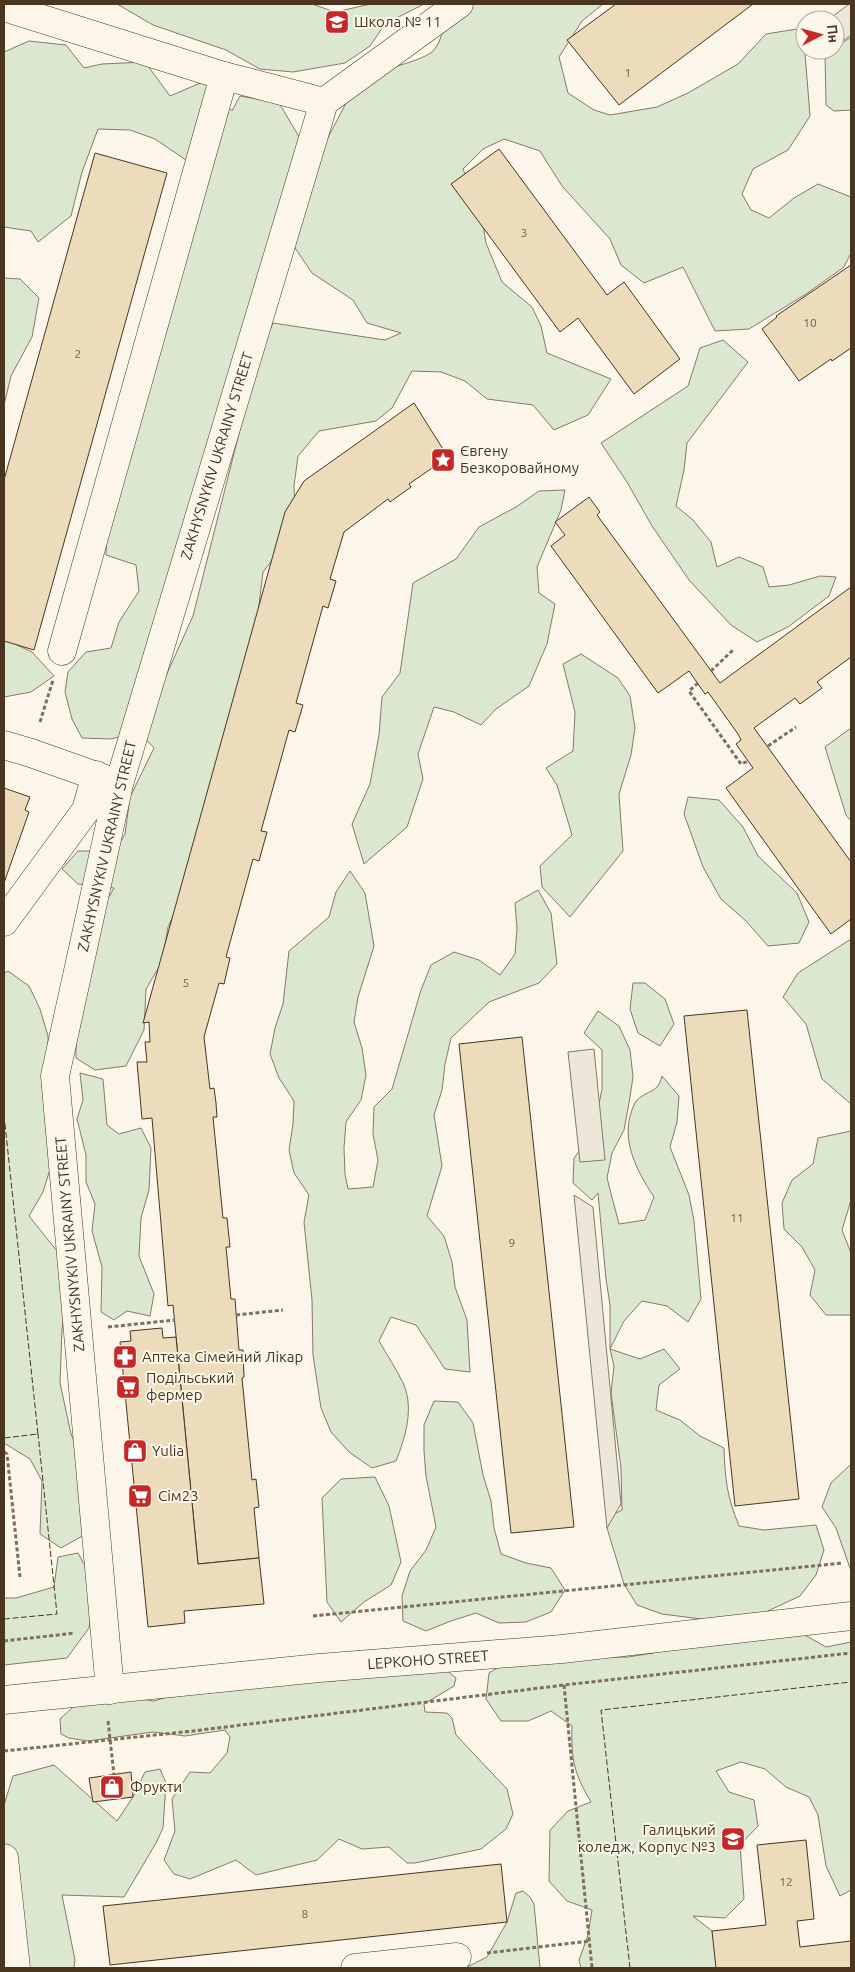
<svg xmlns="http://www.w3.org/2000/svg" width="855" height="1972" viewBox="0 0 855 1972" font-family="Ubuntu,sans-serif">
<style>
.green{fill:#dce7d0;stroke:#887966}
.parking{fill:#ede7d9;stroke:#887966}
.building{fill:#ecdcbc;stroke:#4a3520}
.lines{fill:none;stroke-linecap:round;stroke-linejoin:round}
.minor-casing{stroke:#4a3520;stroke-width:29}
.path{stroke:#7f6f5c;stroke-width:3;stroke-dasharray:4 2.5;stroke-linecap:butt}
.minor{stroke:#fbf6e9;stroke-width:28}
.fence{stroke:#4a3520;stroke-width:1;stroke-dasharray:6 2.5;stroke-linecap:butt}
.labels{text-anchor:middle;stroke-width:4;stroke-linejoin:round;paint-order:stroke}
.number-label{font-size:12px;fill:#725f47}
.poi-label{font-size:15px;fill:#4a3520;stroke:#fbf6e9;text-anchor:start}
.street-label{font-size:15px;fill:#4a3520;stroke:#fbf6e9}
</style>
<rect width="100%" height="100%" fill="#fbf6e9"/>
<g class="green">
<polygon points="117,4 312,4 335,12 371,4 424,4 385,24 370,46 345,63 293,72 260,69 226,50 153,25"/>
<path d="M455,4H603L582,21L559,57L568,93L594,110L610,115L657,107L688,93L738,64L766,34L803,28L810,116L788,150L753,169L742,194L751,210L769,218L794,198L818,184L851,197V253L844,267L806,294L749,329L715,331L683,267L644,283L621,265L610,239L562,186L540,151L504,139L483,149L463,169L481,213L486,243L502,282L532,307L541,326L547,353L611,379L588,415L554,430L533,405L487,399L465,381L441,372L412,371L392,408L376,421L319,431L298,456L294,486L296,529L263,572L258,613L182,897L168,927L162,962L146,989L144,1030L126,1066L95,1070L76,1058V1009L93,925L114,888L78,884L62,869L78,851H115L125,834L130,797L154,748L139,732L111,739L82,738L72,719L65,692L68,672L86,652L111,648L119,622L139,591L136,565L106,555L107,534L186,160L155,139L130,130L98,129L82,172L71,216L38,242L31,231L4,227V52L29,41L66,45L84,68L102,64L145,62L170,96L205,81L232,111L240,96L279,103L301,140L165,678L193,616L258,358L273,323L385,340L401,333L367,323L353,300L312,273L291,242L321,151L345,105L366,74C381,70 424,61 434,50C443,39 444,23 446,9Z"/>
<polygon points="851,37 851,110 834,111 826,105 825,54 835,50 835,48"/>
<polygon points="4,278 20,279 39,298 32,337 11,376 4,405"/>
<polygon points="723,340 748,362 687,443 684,470 676,506 693,520 711,542 717,567 739,557 763,567 769,587 789,585 820,576 836,577 829,596 788,627 757,642 731,625 689,580 652,526 627,482 601,443 688,386 700,348"/>
<polygon points="565,490 561,510 537,567 539,593 555,604 547,644 529,686 496,709 481,725 454,712 434,707 418,754 423,779 407,827 364,864 352,824 370,784 379,735 382,697 400,673 413,583 456,559 479,527 516,507 539,491"/>
<polygon points="4,639 32,652 54,676 31,692 4,697"/>
<polygon points="581,654 618,678 630,696 635,728 631,755 619,794 623,851 570,917 542,887 540,866 572,835 557,785 546,768 573,751 575,712 563,664"/>
<polygon points="851,728 851,821 846,815 825,747"/>
<polygon points="688,797 719,800 743,827 758,856 797,893 809,922 799,943 768,946 746,921 721,899 703,867 684,814"/>
<path d="M350,871L365,893L374,946L358,997L354,1022L362,1048L366,1075L361,1100L346,1122L344,1148L345,1174L348,1189L373,1187L378,1160L373,1134L374,1107L392,1089L421,990L431,965L454,952L479,960L500,975L515,954L517,928L515,903L538,890L551,913L557,964L539,983L489,1002L451,1038L445,1064L442,1090L434,1115L442,1166L427,1216L444,1236L452,1262L455,1287L467,1320L470,1372L445,1369L416,1325L391,1317L379,1341C387,1355 397,1370 404,1385C414,1410 405,1438 396,1461L372,1468L349,1452L331,1432L321,1408L313,1355L312,1300L304,1222L309,1195L294,1173L289,1150L293,1124L294,1101L279,1078L270,1054L275,1028L283,1004L289,951L329,917L336,892Z"/>
<polygon points="851,939 851,1104 822,1079 806,1024 783,997 798,973"/>
<polygon points="8,971 29,986 40,1009 48,1036 51,1166 43,1192 29,1216 57,1251 67,1275 66,1301 62,1329 60,1383 71,1434 81,1459 84,1535 61,1548 40,1534 42,1481 30,1459 4,1443 4,973"/>
<polygon points="633,983 645,983 665,999 674,1024 660,1046 638,1033 630,1009"/>
<path d="M598,1011L619,1026L630,1050L633,1077L629,1103L624,1130L612,1153L607,1178L619,1224L645,1220L654,1197C636,1170 618,1136 635,1103C639,1095 651,1093 657,1087C659,1085 661,1080 662,1076L679,1096L677,1122L670,1147L689,1195L694,1221L701,1299L688,1322L667,1306L642,1301L624,1321L610,1349L640,1359L664,1349L680,1369L659,1385L656,1410L680,1420L700,1436L724,1448C725,1480 727,1496 739,1526L764,1530L816,1525L824,1550L816,1575L800,1596L740,1624L662,1614L637,1605L624,1584L607,1528L614,1514L622,1510L621,1468L611,1393L614,1366L610,1349V1305L606,1279L598,1193L592,1200L573,1183L574,1158L589,1138L597,1114L602,1089V1050L584,1033Z"/>
<polygon points="80,1073 103,1079 107,1125 119,1134 141,1128 151,1148 149,1190 141,1218 139,1256 154,1294 150,1316 127,1311 114,1320 101,1312 102,1267 92,1231 95,1204 86,1182 86,1155 77,1119 83,1100"/>
<polygon points="851,1131 851,1200 842,1230 851,1253 851,1315 826,1315 810,1295 815,1270 802,1247 784,1229 782,1203 792,1180 813,1164 818,1138"/>
<polygon points="434,1401 458,1402 473,1423 483,1475 491,1501 494,1528 501,1554 526,1563 551,1568 565,1590 551,1612 526,1622 499,1623 476,1613 451,1621 426,1631 403,1621 402,1596 410,1571 426,1550 436,1527 426,1476 424,1451 424,1425"/>
<polygon points="851,1464 851,1571 836,1528 822,1507 831,1483"/>
<polygon points="375,1477 389,1506 401,1562 391,1585 364,1602 341,1622 327,1602 322,1498 341,1479"/>
<polygon points="78,1553 89,1573 95,1588 89,1628 67,1658 4,1665 4,1598 16,1598 54,1587 58,1557"/>
<path d="M803,1634L826,1647L851,1642V1890L840,1896L826,1866L818,1815L809,1797L786,1787L765,1769L741,1762L716,1771L729,1792L754,1800L758,1826L740,1845L744,1899L725,1918L693,1916L712,1931L719,1941L717,1968H581L579,1960L588,1935L592,1910L567,1901L549,1881L550,1830L568,1811L591,1802C574,1773 571,1760 572,1726L551,1711L528,1721H501L486,1699L489,1673L511,1659L628,1657L653,1653L678,1644Z"/>
<polygon points="444,1668 456,1678 454,1686 424,1704 425,1712 447,1713 452,1718 456,1735 507,1789 513,1814 506,1829 481,1849 415,1863 407,1863 389,1847 362,1849 339,1839 317,1860 256,1875 236,1860 190,1879 174,1874 164,1860 175,1831 172,1799 190,1772 210,1773 227,1753 230,1737 225,1730 185,1736 153,1732 88,1741 69,1738 61,1734 60,1719 82,1699 112,1695 154,1701 202,1686 287,1678 334,1681 366,1670"/>
<polygon points="54,1765 117,1821 133,1797 145,1772 160,1769 166,1783 163,1828 156,1843 124,1897 62,1895 75,1960 74,1968 22,1968 4,1858 4,1805 13,1776"/>
<polygon points="523,1891 530,1897 534,1904 540,1968 465,1968 487,1957 507,1922 516,1893"/>
</g>
<g class="parking">
<polygon points="849,4 851,4 851,35 835,47 835,20 828,20"/>
<polygon points="594,1049 605,1160 580,1162 568,1052"/>
<polygon points="574,1195 593,1207 621,1504 607,1528"/>
</g>
<g class="building">
<polygon points="616,4 753,4 619,105 567,40"/>
<polygon points="499,149 607,295 624,282 680,359 634,394 578,318 560,332 451,184"/>
<polygon points="95,153 167,173 34,650 4,641 4,480"/>
<polygon points="851,265 851,348 832,361 831,359 799,381 762,329 777,317 776,316"/>
<polygon points="414,403 448,457 409,484 411,487 390,502 388,499 344,532 330,579 336,581 328,608 323,606 296,703 303,705 295,732 289,730 261,831 267,832 259,861 253,859 226,957 230,958 224,984 219,983 204,1037 210,1089 214,1088 216,1103 217,1117 213,1117 223,1218 227,1218 230,1247 226,1247 231,1299 235,1299 239,1350 243,1350 244,1377 242,1378 252,1480 256,1479 259,1507 254,1508 259,1558 198,1564 173,1305 168,1306 152,1118 142,1119 137,1062 147,1062 145,1042 150,1042 149,1022 143,1023 285,512 304,481"/>
<polygon points="589,497 600,512 597,515 720,683 851,587 851,657 817,682 822,688 800,704 795,698 754,728 851,862 851,919 831,934 726,788 753,768 736,744 741,740 738,734 708,692 705,694 689,671 658,693 551,546 565,535 555,522"/>
<polygon points="4,788 30,797 25,810 29,812 4,883"/>
<polygon points="747,1010 799,1499 735,1506 684,1016"/>
<polygon points="522,1037 574,1527 511,1533 459,1044"/>
<polygon points="162,1328 163,1338 176,1337 198,1564 259,1558 264,1604 184,1611 185,1623 148,1627 120,1342 131,1341 130,1331"/>
<polygon points="131,1772 133,1797 93,1802 89,1778"/>
<polygon points="806,1840 814,1919 797,1921 800,1947 851,1941 851,1968 716,1968 712,1931 766,1925 757,1845"/>
<polygon points="501,1864 507,1922 110,1965 103,1906"/>
</g>
<g class="lines">
<defs>
<g id="minor">
<polyline points="4,7 224,76 324,102"/>
<polyline points="62,651 224,76"/>
<polyline points="4,745 31,753 113,782"/>
<polyline points="4,922 86,810 96,775"/>
<polyline points="110,1690 55,1076 119,784 324,102 459,4"/>
<polyline points="4,1700 319,1668 562,1649 851,1616"/>
<polyline points="4,1858 16,1968"/>
<polyline points="355,1968 457,1957"/>
</g>
</defs>
<use href="#minor" class="minor-casing"/>
<g class="path">
<polyline points="711,671 733,650"/>
<polyline points="698,683 689,691 741,764 748,761"/>
<polyline points="40,722 53,680"/>
<polyline points="768,746 796,727"/>
<polyline points="236,1315 283,1310"/>
<polyline points="108,1327 175,1320"/>
<polyline points="4,1452 7,1454 20,1577"/>
<polyline points="313,1616 843,1563"/>
<polyline points="4,1641 75,1633"/>
<polyline points="564,1685 592,1968"/>
<polyline points="108,1721 114,1775"/>
<polyline points="4,1751 193,1731 564,1685 851,1653"/>
<polyline points="487,1953 590,1941"/>
</g>
<use href="#minor" class="minor"/>
<g class="fence">
<polyline points="4,1115 38,1434 4,1438"/>
<polyline points="4,1619 57,1614 38,1434 36,1434"/>
<polyline points="630,1968 601,1710 851,1682"/>
</g>
</g>
<defs>
<symbol id="school-square" viewBox="-11 -11 22 22"><rect x="-9" y="-9" width="18" height="18" rx="4" fill="#c62828" stroke="#fbf6e9"/><path d="M0-5L7-2L0 1L-7-2ZM-4 1L0 2.5L4 1V4Q0 6-4 4Z" fill="#fff"/></symbol>
<symbol id="sight-square" viewBox="-11 -11 22 22"><rect x="-9" y="-9" width="18" height="18" rx="4" fill="#c62828" stroke="#fbf6e9"/><path d="M0-6L1.8-2.2L6-1.7L2.9 1.2L3.7 5.4L0 3.3L-3.7 5.4L-2.9 1.2L-6-1.7L-1.8-2.2Z" fill="#fff"/></symbol>
<symbol id="pharmacy-square" viewBox="-11 -11 22 22"><rect x="-9" y="-9" width="18" height="18" rx="4" fill="#c62828" stroke="#fbf6e9"/><path d="M-2-6h4v4h4v4h-4v4h-4v-4h-4v-4h4Z" fill="#fff"/></symbol>
<symbol id="supermarket-square" viewBox="-11 -11 22 22"><rect x="-9" y="-9" width="18" height="18" rx="4" fill="#c62828" stroke="#fbf6e9"/><path d="M-6-5.5h2.5l.6 2H6L4.5 2H-2.5L-4.4-4H-6ZM-1.5 3.2a1.3 1.3 0 1 0 .1 0ZM3 3.2a1.3 1.3 0 1 0 .1 0Z" fill="#fff"/></symbol>
<symbol id="shop-square" viewBox="-11 -11 22 22"><rect x="-9" y="-9" width="18" height="18" rx="4" fill="#c62828" stroke="#fbf6e9"/><path d="M-5-2.5h2.3a2.7 3.5 0 0 1 5.4 0H5L5.5 6h-11ZM-1.5-2.5h3a1.5 2.3 0 0 0-3 0Z" fill="#fff"/></symbol>
<symbol id="university-square" viewBox="-11 -11 22 22"><rect x="-9" y="-9" width="18" height="18" rx="4" fill="#c62828" stroke="#fbf6e9"/><path d="M0-5L7-2L0 1L-7-2ZM-4 1L0 2.5L4 1V4Q0 6-4 4Z" fill="#fff"/></symbol>
</defs>
<g fill-rule="evenodd">
<use href="#school-square" x="323" y="8" width="28" height="28"/>
<use href="#sight-square" x="429" y="446" width="28" height="28"/>
<use href="#pharmacy-square" x="111" y="1343" width="28" height="28"/>
<use href="#supermarket-square" x="114" y="1373" width="28" height="28"/>
<use href="#shop-square" x="121" y="1437" width="28" height="28"/>
<use href="#supermarket-square" x="126" y="1482" width="28" height="28"/>
<use href="#shop-square" x="98" y="1773" width="28" height="28"/>
<use href="#university-square" x="719" y="1825" width="28" height="28"/>
</g>
<g class="labels">
<g class="number-label">
<text x="628" y="77">1</text>
<text x="524" y="237">3</text>
<text x="810" y="327">10</text>
<text x="78" y="358">2</text>
<text x="186" y="987">5</text>
<text x="737" y="1222">11</text>
<text x="512" y="1247">9</text>
<text x="786" y="1886">12</text>
<text x="305" y="1918">8</text>
</g>
<g class="poi-label">
<text x="354" y="27">Школа № 11</text>
<text x="460" y="456">Євгену<tspan x="460" dy="17">Безкоровайному</tspan></text>
<text x="142" y="1362">Аптека Сімейний Лікар</text>
<text x="146" y="1383">Подільський<tspan x="146" dy="17">фермер</tspan></text>
<text x="152" y="1456">Yulia</text>
<text x="158" y="1501">Сім23</text>
<text x="130" y="1792">Фрукти</text>
<text x="716" y="1835" text-anchor="end">Галицький<tspan x="716" dy="17">коледж, Корпус №3</tspan></text>
</g>
<g class="street-label">
<text transform="translate(217 456) rotate(-73)" y="5">ZAKHYSNYKIV UKRAINY STREET</text>
<text transform="translate(107 846) rotate(-77)" y="5">ZAKHYSNYKIV UKRAINY STREET</text>
<text transform="translate(70 1244) rotate(-95)" y="5">ZAKHYSNYKIV UKRAINY STREET</text>
<text transform="translate(428 1660) rotate(-4)" y="5">LEPKOHO STREET</text>
</g>
</g>
<rect width="855" height="1972" fill="none" stroke="#4a3520" stroke-width="10"/>
<g transform="translate(820 35) rotate(84)"><circle r="24" fill="#fbf6e9" stroke="#b4a999"/>
<path d="M0-4L9 19L0 12L-9 19Z" fill="#c62828"/>
<text y="-8" font-size="14" font-weight="bold" text-anchor="middle" fill="#4a3520">Пн</text>
</g>
</svg>
